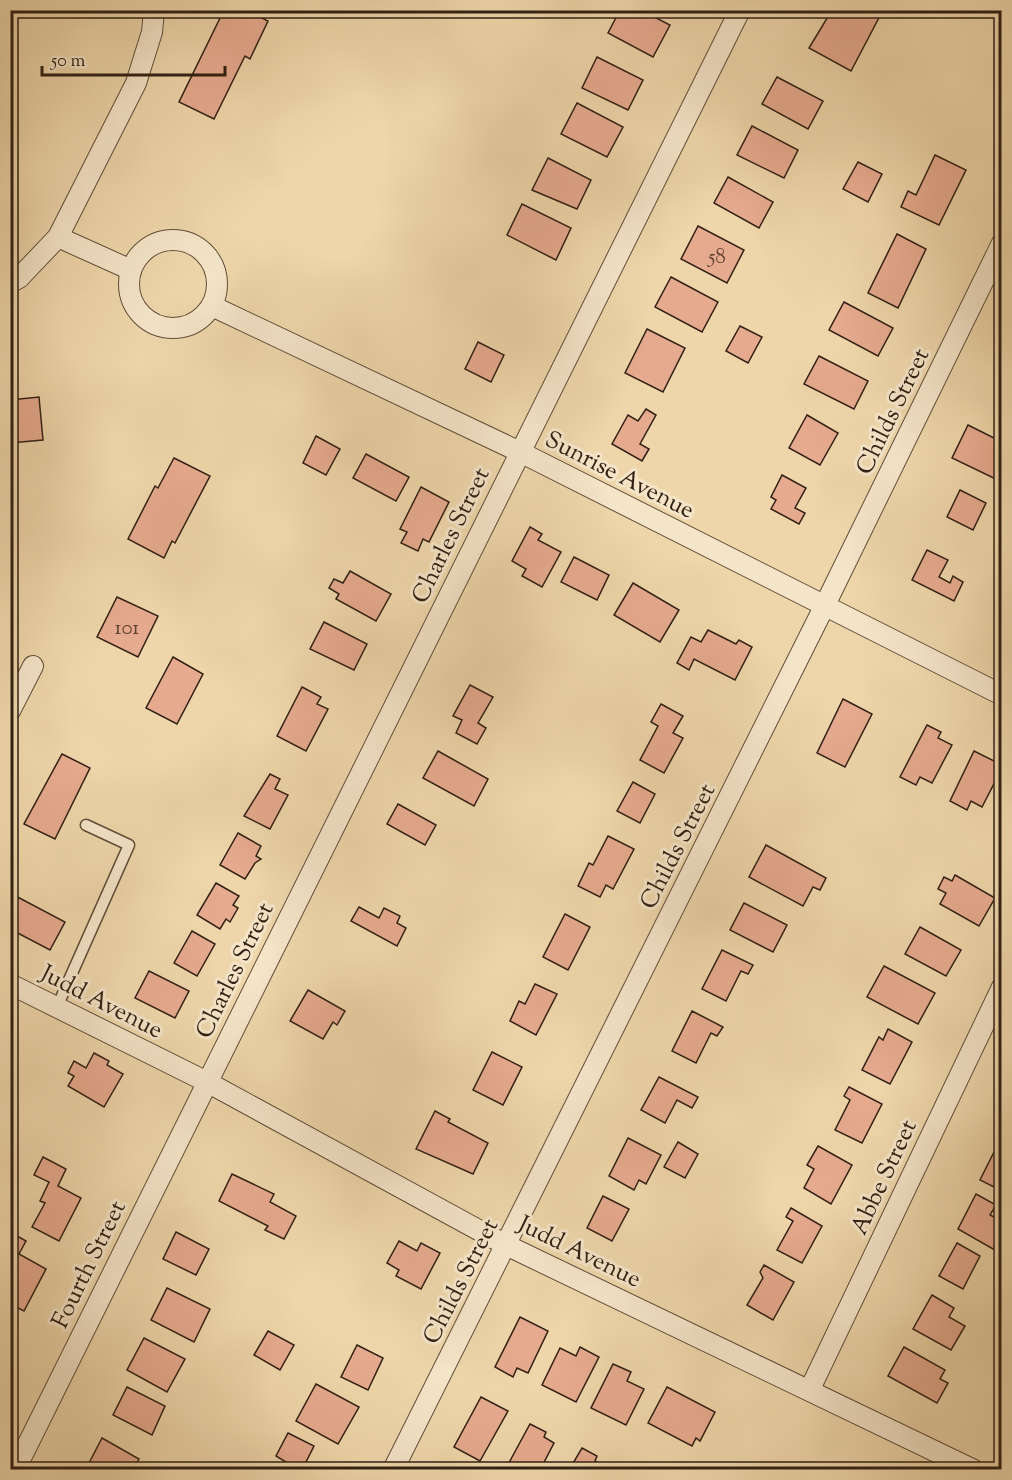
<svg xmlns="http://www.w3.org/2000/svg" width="1012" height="1480" viewBox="0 0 1012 1480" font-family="'Sorts Mill Goudy',serif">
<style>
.building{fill:#e6aa8e;stroke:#312013;stroke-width:1.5}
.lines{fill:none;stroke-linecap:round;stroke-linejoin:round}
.lane-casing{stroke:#604e39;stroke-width:13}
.street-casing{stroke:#604e39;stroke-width:22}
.lane{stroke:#f4e4c8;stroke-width:10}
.street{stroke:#f4e4c8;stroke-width:20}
.labels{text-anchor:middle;stroke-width:6;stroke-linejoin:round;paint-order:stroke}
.number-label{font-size:21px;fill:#5e4232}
.street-label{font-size:24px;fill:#312013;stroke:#f4e4c8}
</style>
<rect width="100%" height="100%" fill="#eed6aa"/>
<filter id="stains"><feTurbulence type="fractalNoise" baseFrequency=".00333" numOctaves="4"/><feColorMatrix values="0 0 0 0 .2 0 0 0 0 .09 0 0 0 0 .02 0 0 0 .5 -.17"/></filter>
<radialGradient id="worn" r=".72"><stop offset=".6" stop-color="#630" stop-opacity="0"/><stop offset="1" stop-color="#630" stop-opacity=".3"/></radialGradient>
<g class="building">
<polygon points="224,10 246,10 268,21 250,59 245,56 214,119 179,102"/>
<polygon points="620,10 641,10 670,25 653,57 608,33"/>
<polygon points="832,10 883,10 851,71 809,48"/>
<polygon points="597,57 643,80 628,110 582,88"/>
<polygon points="777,77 823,101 808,129 762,104"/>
<polygon points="577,103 623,127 607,157 561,134"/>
<polygon points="752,126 798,150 784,178 737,155"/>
<polygon points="935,155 966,170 939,225 901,207 908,191 916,195"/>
<polygon points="548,158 591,180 577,209 532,190"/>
<polygon points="858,162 882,174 868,202 843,189"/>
<polygon points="728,177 773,202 759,228 714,203"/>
<polygon points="522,204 571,228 556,260 507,235"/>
<polygon points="698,226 744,250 727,283 681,259"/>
<polygon points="897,234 926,249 898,308 868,293"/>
<polygon points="671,277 718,302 702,332 655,307"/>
<polygon points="844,302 893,328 878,356 829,330"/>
<polygon points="740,326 762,337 748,363 726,351"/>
<polygon points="647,329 685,348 663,392 625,373"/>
<polygon points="478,342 504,355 491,382 465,369"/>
<polygon points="819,356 868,381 854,409 804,384"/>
<polygon points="39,397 43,440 10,443 10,400"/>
<polygon points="646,409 656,415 640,444 649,449 642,461 612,444 628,415 638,421"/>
<polygon points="807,415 838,433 820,465 789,448"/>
<polygon points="968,425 1002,442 1002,482 952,458"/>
<polygon points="316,436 340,449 326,475 303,463"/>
<polygon points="366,454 409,477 396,501 353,478"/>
<polygon points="174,458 210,476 175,543 172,541 164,558 128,539 155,486 158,488"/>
<polygon points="782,475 806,488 795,508 805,513 799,524 771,509 776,500 771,497"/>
<polygon points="421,487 449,502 429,542 423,539 418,551 401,543 407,532 400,529"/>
<polygon points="960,490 986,503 973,530 947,517"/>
<polygon points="530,527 542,534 538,540 561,552 542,587 522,576 526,569 512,561"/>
<polygon points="927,550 948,560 939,577 950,583 953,576 963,582 954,601 912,580"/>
<polygon points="574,557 609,575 597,600 561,582"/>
<polygon points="350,571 391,594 376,621 336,599 339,594 329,588 334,579 343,583"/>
<polygon points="633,583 679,610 660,642 614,615"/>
<polygon points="117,597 158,616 138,657 97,637"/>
<polygon points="324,622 367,644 354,670 310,649"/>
<polygon points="708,630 736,644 739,640 752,647 735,680 694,659 689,670 677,663 691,637 701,642"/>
<polygon points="173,657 203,674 177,724 146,708"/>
<polygon points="470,685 493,697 478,723 486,728 477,744 456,733 462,720 453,716"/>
<polygon points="302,687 321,697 317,704 328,709 306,751 277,736"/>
<polygon points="843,699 872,714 845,767 817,753"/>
<polygon points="661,704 683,716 673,733 683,738 664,773 640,760 658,726 651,722"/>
<polygon points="927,725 941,732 938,738 952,745 932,783 920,777 916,785 900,777"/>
<polygon points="438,751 488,779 474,806 423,778"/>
<polygon points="974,751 1002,765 1002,768 982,807 971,801 967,810 950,801"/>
<polygon points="62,754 90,768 55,839 24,824"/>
<polygon points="270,774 280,779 275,789 288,795 270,829 244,816"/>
<polygon points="633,782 655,794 640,823 617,811"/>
<polygon points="398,804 436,825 425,845 387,824"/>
<polygon points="238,833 261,846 256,856 261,859 255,863 245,879 220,865"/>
<polygon points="608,836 634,849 613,889 606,885 600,897 578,886 589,863 593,865"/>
<polygon points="766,845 826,878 820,890 813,887 803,906 749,877"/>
<polygon points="955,875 995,898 979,926 940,904 946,893 938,889 944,877 952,881"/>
<polygon points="216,883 239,896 233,905 238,908 230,922 226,919 220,929 197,915"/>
<polygon points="10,893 65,922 50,950 10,929"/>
<polygon points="744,903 787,925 773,952 730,930"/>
<polygon points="359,907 379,918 384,908 400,916 397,923 406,928 397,946 351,921"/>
<polygon points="565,914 590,927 568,970 543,957"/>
<polygon points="920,927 961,950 946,976 905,954"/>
<polygon points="192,931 215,944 197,976 174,963"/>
<polygon points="722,950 753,965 748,974 741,971 726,1001 702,989"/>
<polygon points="884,966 935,993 918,1024 867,997"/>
<polygon points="149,971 189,991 175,1018 135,998"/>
<polygon points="535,984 557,994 536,1035 510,1021 519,1001 525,1004"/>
<polygon points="308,990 345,1011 337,1025 333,1022 323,1039 290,1021"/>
<polygon points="692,1011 723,1027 717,1036 711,1033 696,1063 672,1051"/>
<polygon points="888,1029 912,1042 890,1084 862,1070 879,1037 883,1040"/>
<polygon points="492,1052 522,1067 503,1105 473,1090"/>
<polygon points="94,1053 109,1061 107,1065 123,1074 104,1107 68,1086 74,1076 68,1073 74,1061 86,1068"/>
<polygon points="659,1077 698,1097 692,1108 677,1100 665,1123 641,1110"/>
<polygon points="849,1087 882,1104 862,1143 835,1130 850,1100 844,1096"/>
<polygon points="435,1111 450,1119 448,1122 488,1143 473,1174 416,1149"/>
<polygon points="628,1138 661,1155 646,1184 639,1180 634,1190 609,1176"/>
<polygon points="678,1142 698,1154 685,1178 664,1167"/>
<polygon points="998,1144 1002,1146 1002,1191 980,1180"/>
<polygon points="818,1146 852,1165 831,1204 804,1188 814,1169 807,1165"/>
<polygon points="43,1157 66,1169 58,1186 81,1198 59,1241 32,1227 45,1203 40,1201 49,1182 34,1175"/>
<polygon points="232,1174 274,1194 270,1202 296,1216 284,1239 265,1230 268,1226 219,1201"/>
<polygon points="976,1194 996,1205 990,1215 1002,1221 1000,1253 958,1229"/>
<polygon points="603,1196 629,1209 612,1241 587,1228"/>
<polygon points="791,1208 822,1226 802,1263 777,1250 793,1221 786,1217"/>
<polygon points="10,1232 26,1241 19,1254 46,1269 24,1311 10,1304 10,1266 17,1254 10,1251"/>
<polygon points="176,1232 209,1249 196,1275 163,1259"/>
<polygon points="399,1241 417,1251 421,1243 440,1253 421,1289 396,1276 399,1270 387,1263"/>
<polygon points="957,1243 980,1256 963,1289 939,1276"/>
<polygon points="764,1265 794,1282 773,1320 747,1305 763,1278 760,1272"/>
<polygon points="167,1288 210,1309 194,1342 151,1320"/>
<polygon points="932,1295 954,1308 949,1317 965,1326 951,1350 913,1329"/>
<polygon points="520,1317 548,1331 528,1373 517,1368 513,1377 495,1367"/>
<polygon points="268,1331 294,1345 280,1370 254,1355"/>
<polygon points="144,1338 185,1359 167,1392 127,1370"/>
<polygon points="357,1345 383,1358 368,1390 341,1377"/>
<polygon points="580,1347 599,1357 576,1402 542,1385 560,1348 576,1356"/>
<polygon points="904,1347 945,1370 940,1379 948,1383 937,1403 888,1376"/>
<polygon points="613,1364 631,1372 627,1381 644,1389 626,1425 591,1408"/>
<polygon points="316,1384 359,1407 338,1444 296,1421"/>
<polygon points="127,1387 165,1406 152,1435 113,1415"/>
<polygon points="667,1387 715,1412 700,1441 696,1438 692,1446 648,1423"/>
<polygon points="481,1397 508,1411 480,1461 454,1447"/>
<polygon points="530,1424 546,1432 544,1437 554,1443 540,1470 505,1470"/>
<polygon points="288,1433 314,1446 305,1464 316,1470 282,1470 286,1462 276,1456"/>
<polygon points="102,1438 139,1459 133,1470 97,1470 88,1465"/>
<polygon points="582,1448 597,1456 595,1461 605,1467 604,1470 569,1470"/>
<polygon points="818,1463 831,1470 815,1470"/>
</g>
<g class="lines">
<defs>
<polyline id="lane" points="57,1007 129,845 86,825"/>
<g id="street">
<polyline points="58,237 131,270"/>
<circle cx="173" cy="284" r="44"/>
<polyline points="10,283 19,278 58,237 136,83 152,32 154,10"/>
<polyline points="212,306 520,452 1002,695"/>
<polyline points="10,711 33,666"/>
<polyline points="10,984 207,1082 506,1245 974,1470"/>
<polyline points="810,1389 1002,987"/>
<polyline points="15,1470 740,10"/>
<polyline points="393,1470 824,607 1002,243"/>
</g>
</defs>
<use href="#lane" class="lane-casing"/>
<use href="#street" class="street-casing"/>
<use href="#lane" class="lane"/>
<use href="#street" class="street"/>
</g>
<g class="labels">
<g class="number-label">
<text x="717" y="263">58</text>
<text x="127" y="634">101</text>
</g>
<g class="street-label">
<text transform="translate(892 411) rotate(-64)" y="8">Childs Street</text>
<text transform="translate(620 474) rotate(27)" y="8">Sunrise Avenue</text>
<text transform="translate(450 535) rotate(-64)" y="8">Charles Street</text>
<text transform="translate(677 846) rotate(-63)" y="8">Childs Street</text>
<text transform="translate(234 970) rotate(-64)" y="8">Charles Street</text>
<text transform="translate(102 1001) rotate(27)" y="8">Judd Avenue</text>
<text transform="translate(883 1177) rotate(-65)" y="8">Abbe Street</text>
<text transform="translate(580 1251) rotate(26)" y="8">Judd Avenue</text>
<text transform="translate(88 1264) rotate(-64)" y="8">Fourth Street</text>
<text transform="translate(460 1281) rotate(-63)" y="8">Childs Street</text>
</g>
</g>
<rect width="1012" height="1480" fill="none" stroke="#eed6aa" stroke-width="36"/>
<rect x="12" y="12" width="988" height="1456" fill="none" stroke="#312013" stroke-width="3"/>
<rect x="18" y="18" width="976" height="1444" fill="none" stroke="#312013" stroke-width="1.5"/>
<path d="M42 66v9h183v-9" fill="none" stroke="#312013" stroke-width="3"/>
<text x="51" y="66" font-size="18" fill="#312013" stroke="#f4e4c8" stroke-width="4.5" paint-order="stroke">50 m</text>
<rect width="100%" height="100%" filter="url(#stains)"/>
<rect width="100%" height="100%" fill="url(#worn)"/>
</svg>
